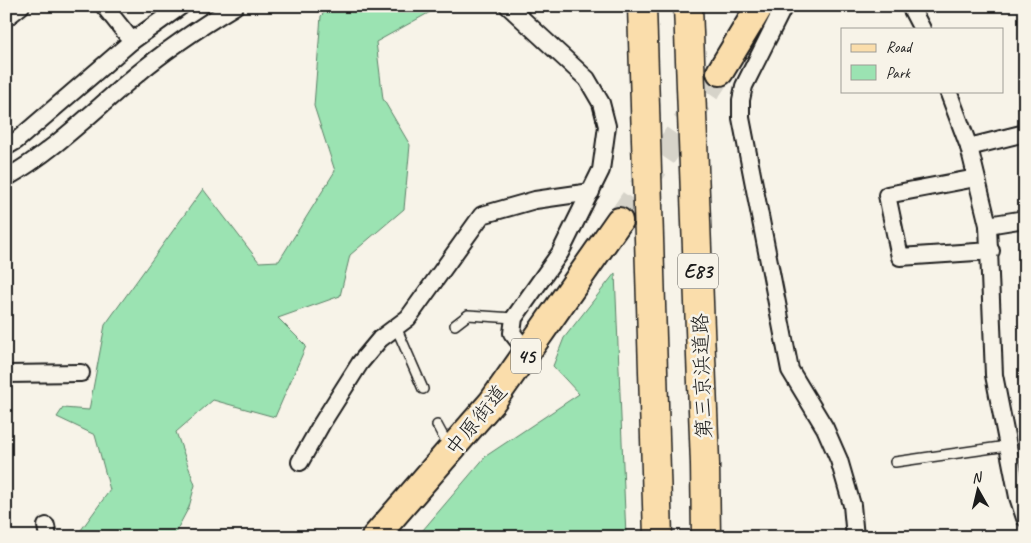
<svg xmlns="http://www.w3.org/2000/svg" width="1031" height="543" viewBox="0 0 1031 543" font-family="Caveat,'Klee One',sans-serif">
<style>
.green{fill:#9be3b2;stroke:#5c8067}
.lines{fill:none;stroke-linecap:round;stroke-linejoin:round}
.primary-tunnel{stroke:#d6d3c9;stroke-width:26;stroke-dasharray:26 13;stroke-linecap:butt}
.lane-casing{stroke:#1c1c1c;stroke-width:12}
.street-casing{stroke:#1c1c1c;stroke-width:20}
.primary-casing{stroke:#1c1c1c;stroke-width:30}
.highway-casing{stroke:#1c1c1c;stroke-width:31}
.lane{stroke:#f7f3e8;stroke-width:9}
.street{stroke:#f7f3e8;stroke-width:16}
.primary{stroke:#faddab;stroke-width:26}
.highway{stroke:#faddab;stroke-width:28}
.labels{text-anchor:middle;stroke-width:5;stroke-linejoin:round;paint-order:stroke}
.shield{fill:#f7f3e8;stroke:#5e5c59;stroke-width:1}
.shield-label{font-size:20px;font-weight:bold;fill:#1c1c1c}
.street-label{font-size:21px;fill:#1c1c1c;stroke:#f7f3e8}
</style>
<rect width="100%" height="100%" fill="#f7f3e8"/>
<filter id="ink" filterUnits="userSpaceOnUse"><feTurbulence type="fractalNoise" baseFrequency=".02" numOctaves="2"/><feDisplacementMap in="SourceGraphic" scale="10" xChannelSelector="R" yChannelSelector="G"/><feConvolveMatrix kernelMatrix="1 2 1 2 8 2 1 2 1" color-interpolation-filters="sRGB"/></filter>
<g filter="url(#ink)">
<g class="green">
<polygon points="330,6 441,6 376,42 383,99 410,145 404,209 350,255 340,296 278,318 306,346 275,417 213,400 176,432 195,485 189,507 173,537 76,537 110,490 95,435 57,417 63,408 89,410 105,325 203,189 259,262 279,261 335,171 314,106 321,16"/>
<polygon points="615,273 626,537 417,537 486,456 579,394 553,366 564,338"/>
<rect x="749" y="533" width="80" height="4"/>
</g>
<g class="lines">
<polyline class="primary-tunnel" points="619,221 720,72"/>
<defs>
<g id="lane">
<polyline points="455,325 468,315 514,318"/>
<polyline points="396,327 423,389"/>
<polyline points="437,425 449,447"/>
<polyline points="895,462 1007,446"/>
</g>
<g id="street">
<polyline points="104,6 132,41"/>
<polyline points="508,6 587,79 601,103 607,126 601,170 560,253 514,318 512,333 528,353"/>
<polyline points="784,6 744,86 741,100 741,118 790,370 825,428 839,460 852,505 855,537"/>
<polyline points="910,6 922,29"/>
<polyline points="6,18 21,6"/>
<polyline points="948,91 969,147 988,225 994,375 1018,497 1025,518"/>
<polyline points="6,147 16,141 132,41 181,6"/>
<polyline points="969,147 1025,133"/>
<path d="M6,178C54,151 93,111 135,76C166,50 200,27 235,6"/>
<polyline points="976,178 887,195 900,257 991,251"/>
<polyline points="988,225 1025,219"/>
<polyline points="6,374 81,373"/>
<polyline points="300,462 322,423 360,363 380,339 408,318 482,215 535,200 591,192"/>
<polyline points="46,526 48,537"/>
</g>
<g id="primary">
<polyline points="720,72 760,6"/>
<polyline points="375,537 492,402 619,221"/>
</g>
<g id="highway">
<polyline points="642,6 658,537"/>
<polyline points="688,6 705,464 706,537"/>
</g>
</defs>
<use href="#lane" class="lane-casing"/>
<use href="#street" class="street-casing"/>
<use href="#primary" class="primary-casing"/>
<use href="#highway" class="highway-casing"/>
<use href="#lane" class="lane"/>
<use href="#street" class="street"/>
<use href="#primary" class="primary"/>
<use href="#highway" class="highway"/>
</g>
</g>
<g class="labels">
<g class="shield">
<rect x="678" y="253.5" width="40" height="35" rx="4"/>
<rect x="511" y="338.5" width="30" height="35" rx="4"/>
</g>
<g class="shield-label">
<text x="698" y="278">E83</text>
<text x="526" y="363">45</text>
</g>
<g class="street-label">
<text transform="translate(702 376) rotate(-92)" y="7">第三京浜道路</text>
<text transform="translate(476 420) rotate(-51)" y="7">中原街道</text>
</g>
</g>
<rect width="1031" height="543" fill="none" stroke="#f7f3e8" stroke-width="25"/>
<rect x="12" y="12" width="1006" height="518" fill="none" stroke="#1c1c1c" stroke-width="2" filter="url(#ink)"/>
<rect x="841" y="28" width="162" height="65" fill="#f7f3e8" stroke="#9f9d96"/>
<rect x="851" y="44" width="25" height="8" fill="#faddab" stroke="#9f9d96"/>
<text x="886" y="52" font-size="15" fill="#1c1c1c">Road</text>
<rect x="851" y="65" width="25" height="15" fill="#9be3b2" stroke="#9f9d96"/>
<text x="886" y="78" font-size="15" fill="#1c1c1c">Park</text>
<g transform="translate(978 490) rotate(352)" stroke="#f7f3e8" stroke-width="4" paint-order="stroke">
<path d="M0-4L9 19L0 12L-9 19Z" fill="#1c1c1c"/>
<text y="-8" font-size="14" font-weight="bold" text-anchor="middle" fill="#1c1c1c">N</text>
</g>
</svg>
